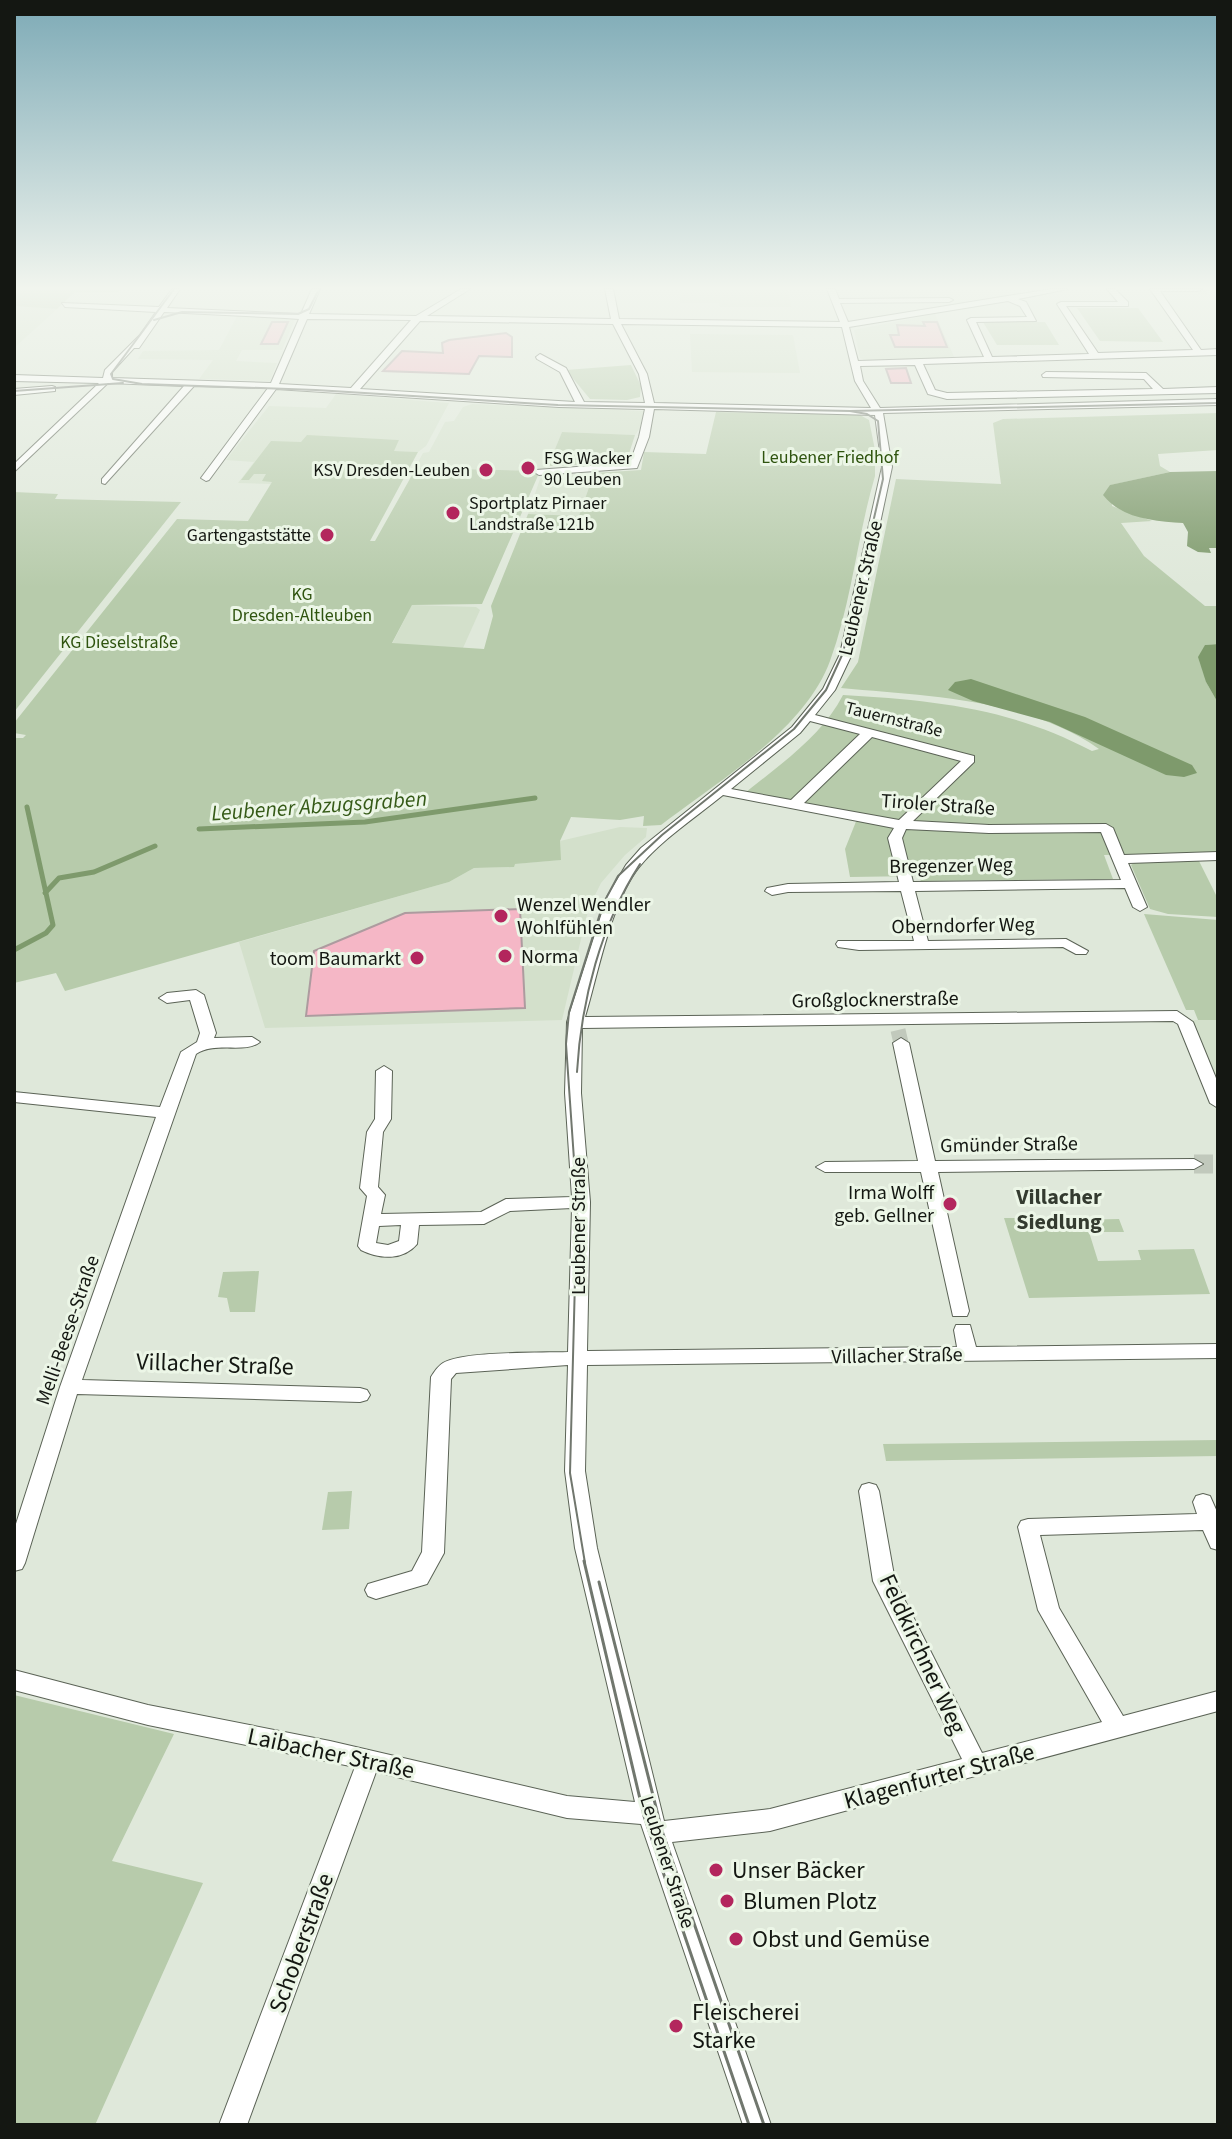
<svg xmlns="http://www.w3.org/2000/svg" width="1232" height="2139" viewBox="0 0 1232 2139" font-family="'Source Sans 3',sans-serif">
<style>
.built{fill:#d3e0cb}
.green{fill:#b7cbab}
.water{fill:#7e9a6c}
.lines{fill:none;stroke-linecap:round;stroke-linejoin:round}
.stream{stroke:#7e9a6c;stroke-width:5}
.building{fill:#f5b7c6;stroke:#ad9b9f;stroke-width:2}
.minor-tunnel-far2{stroke:#c1c9bc;stroke-width:9;stroke-dasharray:9 4;stroke-linecap:butt}
.minor-tunnel-far1{stroke:#c1c9bc;stroke-width:15;stroke-dasharray:15 7;stroke-linecap:butt}
.minor-tunnel{stroke:#c1c9bc;stroke-width:19;stroke-dasharray:19 9;stroke-linecap:butt}
.minor-casing{stroke:#5b6356;stroke-width:2}
.minor{fill:#fff;fill-rule:evenodd}
.tram-far1{stroke:#71776e;stroke-width:2}
.tram{stroke:#71776e;stroke-width:3}
.poi-dot{fill:#b3265d;stroke:#ecf6e7;stroke-width:3}
.labels{text-anchor:middle;stroke-width:6;stroke-linejoin:round;paint-order:stroke}
.far-park-label{font-size:18px;fill:#2f540f;stroke:#ecf6e7}
.far-poi-label{font-size:18px;fill:#141712;stroke:#ecf6e7;text-anchor:start}
.far-street-label{font-size:18px;fill:#141712;stroke:#ecf6e7}
.street-label{font-size:20px;fill:#141712;stroke:#ecf6e7}
.poi-label{font-size:20px;fill:#141712;stroke:#ecf6e7;text-anchor:start}
.water-label{font-size:22px;font-style:italic;fill:#355a17;stroke:#ecf6e7}
.neighbourhood-label{font-size:22px;font-weight:bold;fill:#343b30;stroke:#ecf6e7}
.near-street-label{font-size:24px;fill:#141712;stroke:#ecf6e7}
.near-poi-label{font-size:24px;fill:#141712;stroke:#ecf6e7;text-anchor:start}
</style>
<rect width="100%" height="100%" fill="#dfe8da"/>
<g class="built">
<polygon points="680,289 788,289 791,307 720,307 719,303 680,303"/>
<polygon points="14,306 57,309 14,348"/>
<polygon points="935,314 955,359 868,362 860,358 854,330"/>
<polygon points="237,316 295,319 282,350 242,350 236,361 277,363 270,381 199,379 213,360 138,359 143,351 219,350"/>
<polygon points="690,334 793,335 800,373 692,372"/>
<polygon points="336,394 449,403 426,446 418,452 393,451 399,440 307,436 271,484 238,483 254,462 226,460 269,406 326,408"/>
<polygon points="472,404 573,408 644,411 640,428 635,435 562,432 548,466 540,471 415,468 423,453 429,452 445,422 454,421 463,407"/>
<polygon points="594,473 579,516 528,514 540,479 548,475"/>
<polygon points="412,605 476,607 480,610 463,648 392,644"/>
<polygon points="620,827 647,828 646,837 625,855 601,883 595,895 586,918 562,1020 265,1028 239,942 449,882 474,868 514,867 514,864 560,860 560,841"/>
<polygon points="1192,1020 1218,1020 1218,1080"/>
</g>
<g class="green">
<polygon points="21,289 121,289 119,292 75,292 57,309 14,306 14,293"/>
<polygon points="1077,308 1138,308 1163,342 1100,341"/>
<polygon points="983,322 1045,322 1059,345 997,345"/>
<polygon points="631,365 641,386 640,397 627,400 590,399 566,370"/>
<path d="M716,412L860,415L869,420L875,450V476C857,537 852,601 830,661C805,730 717,782 661,825L643,826L644,816L620,820L571,817L560,841L561,860L515,864L514,867L474,868L449,882L65,991L56,973L14,983V738H23L26,735L14,733V723L177,519L248,521L272,482L262,481L266,474H254L249,480H241L271,441L301,442L307,435L399,440L394,451L418,452L370,541H375L416,468L540,471L482,604L412,605L392,643L484,649L493,616L491,606L528,514L579,516L594,473L641,470L644,452L706,454Z"/>
<path d="M1218,413V450L1158,454L1160,466L1170,472L1111,485L1112,506L1152,521L1121,523L1144,556L1205,606H1218V644L1205,645L1206,682L1218,703V853L1104,855L1113,879L921,881L917,876L850,877L845,849L857,819L739,798C776,767 821,738 843,695C932,700 1011,708 1092,751L1099,749C1026,698 926,696 841,688L858,662L896,479L1001,484L993,423L1003,419Z"/>
<polygon points="562,432 635,435 626,463 548,466"/>
<polygon points="14,492 58,494 55,499 181,502 14,712"/>
<polygon points="1137,861 1199,861 1218,899 1218,917 1168,914 1150,909 1131,865"/>
<polygon points="1144,914 1218,920 1218,1020 1198,1020 1194,1010 1186,1010"/>
<polygon points="1030,1218 1032,1221 1119,1219 1124,1232 1089,1232 1098,1261 1141,1260 1138,1250 1194,1249 1210,1294 1029,1298 1004,1218"/>
<polygon points="259,1271 255,1312 230,1312 227,1298 218,1297 223,1272"/>
<polygon points="1218,1440 1218,1456 886,1461 883,1444"/>
<polygon points="352,1491 349,1529 322,1530 328,1492"/>
<polygon points="14,1695 174,1734 112,1861 203,1883 95,2125 14,2125"/>
</g>
<g class="water">
<path d="M1218,471V548H1209L1211,553L1198,552L1187,546L1188,532L1183,523C1154,521 1122,519 1103,495L1110,485L1170,472Z"/>
<polygon points="1218,644 1218,703 1206,682 1198,657 1205,645"/>
<polygon points="971,679 1085,717 1192,765 1197,773 1184,777 1166,775 1050,722 973,701 948,690 955,682"/>
</g>
<g class="lines">
<g class="stream">
<polyline points="199,829 365,822 535,798"/>
<polyline points="45,893 59,878 94,872 155,846"/>
<polyline points="14,950 46,933 53,925 27,807"/>
</g>
</g>
<g class="building">
<polygon points="272,322 288,322 278,344 261,344"/>
<polygon points="923,322 937,322 947,347 895,347 890,335 899,335 897,325 925,326"/>
<polygon points="506,333 512,337 512,357 479,356 469,374 383,371 402,351 443,353 442,343 449,340"/>
<polygon points="906,368 911,383 891,383 886,369"/>
<polygon points="520,909 525,1008 306,1016 314,951 405,913"/>
</g>
<g class="lines">
<polyline class="minor-tunnel-far2" points="1198,289 1212,289"/>
<polyline class="minor-tunnel-far1" points="898,1030 901,1043"/>
<polyline class="minor-tunnel" points="1194,1164 1218,1164"/>
<defs>
<g id="minor">
<path d="M172,289H180L167,308L301,314L312,289H320L309,314L416,316L461,289H470L427,316L611,319L605,289H613L619,319L840,322L827,289H835L839,299L949,298L953,300L949,302L840,303L848,322L1051,289H1068L1018,299L1026,302L1036,321L976,322L992,357L1089,354L1057,304L1061,302H1118L1107,289H1115L1128,302V306H1066L1098,353L1193,350L1150,289H1202L1198,291H1160L1201,350L1218,349V355L923,364L935,390L947,393L1153,389L1144,379L1043,377L1042,375L1046,372L1146,373L1163,389L1218,387V393L947,399L928,394L915,365L860,366L863,381L880,408L1218,399V405L883,413L892,467L852,654L835,690L815,715L974,756V762L913,821L989,825L1106,824L1113,828L1124,855L1218,852V860L1128,863L1147,907L1140,911L1133,907L1125,888L915,891L928,941L1066,939L1088,951L1086,954H1076L1063,947L859,950L838,947L836,944L838,941H914L901,891L788,892L772,895L765,891L767,888L788,884L899,882L888,838L894,828L723,795C695,818 662,839 639,867C611,902 598,974 585,1017L1177,1011L1193,1022L1218,1083V1108L1210,1103L1178,1024L1173,1021L582,1028L581,1093L590,1202L587,1351L957,1347L954,1330L956,1325H970L976,1347L1218,1344V1358L587,1365L585,1471L597,1548L664,1821L770,1809L962,1759L873,1581L859,1491L862,1485L869,1483L876,1485L879,1491L895,1581L982,1753L1102,1722L1038,1610L1018,1527L1021,1521L1028,1519L1197,1514L1193,1502L1196,1496L1203,1494L1210,1496L1218,1514V1550L1211,1548L1203,1530L1040,1535L1059,1608L1123,1716L1218,1691V1711L770,1831L672,1842L771,2125H743L641,1824L567,1818L376,1772L247,2125H219L355,1767L148,1725L14,1690V1670L148,1705L330,1741L567,1796L635,1802L575,1548L565,1471L568,1365L456,1373L451,1379L444,1553L427,1584L376,1599L368,1596L365,1590L368,1584L412,1571L422,1552L431,1377C434,1372 438,1366 443,1363C463,1351 541,1353 568,1352L572,1208L510,1211L484,1224L419,1225L417,1244C403,1261 379,1259 361,1250L358,1246L367,1196L360,1188L367,1132L375,1119L376,1071L384,1066L392,1071L391,1119L383,1132L378,1187L385,1195L381,1214L481,1212L506,1199L572,1197L565,1093L567,1022L607,897L626,865L641,848L792,727L823,689L840,654L882,467L875,415L654,409L649,437L637,468L539,475L534,472L536,470L630,463L639,437L645,409L559,407L276,389L209,480L206,481L201,478L268,388L194,386L105,484L102,483V479L184,386L108,383L14,472V464L99,383L14,381V375L103,378L105,370L140,335L156,312L65,307L62,303L159,307ZM1008,301L1020,306L1027,317L971,318L967,320L984,357L858,361L849,327ZM164,312L285,318L299,319L271,383L112,378V372L134,348H139ZM307,319L411,320L351,388L279,384ZM420,321L613,324L639,374L645,403L584,402L566,368L540,354L536,357L537,359L560,372L575,402L360,389ZM621,324L842,327L855,381L871,408L654,403L647,374ZM810,721L860,734L791,800L731,789L800,733ZM872,737L961,761L899,820L804,803ZM906,829L989,833L1101,832L1121,880L913,882L902,838ZM401,1225L399,1241L388,1245L376,1243L379,1226Z"/>
<polygon points="52,386 55,387 55,391 14,395 14,389"/>
<path d="M196,990L204,995L216,1033L214,1038L252,1037L260,1042C245,1054 216,1041 196,1054L82,1380L360,1388L367,1390L370,1395L367,1400L360,1402L77,1394L25,1563L22,1569L14,1571V1530L60,1387L156,1117L14,1102V1092L160,1107L181,1052L197,1042L200,1033L190,1000L167,1003L159,998L167,993Z"/>
<polygon points="901,1038 909,1043 935,1161 1194,1159 1203,1164 1194,1169 938,1172 969,1311 967,1316 953,1316 921,1172 825,1172 816,1167 825,1162 918,1161 893,1043"/>
</g>
</defs>
<use href="#minor" class="minor-casing"/>
<use href="#minor" class="minor"/>
<g class="tram-far1">
<polyline points="174,289 111,374 113,379 142,384 316,390 558,405 850,411 1218,403"/>
<polyline points="154,320 182,312 298,314 309,309 319,289"/>
<polyline points="14,391 123,383"/>
<path d="M577,1072C581,1001 601,924 640,864"/>
<polyline points="585,1563 570,1473 577,1203 566,1044 569,1012 603,904 618,876 662,835 794,729 826,690 843,653 883,479 878,421 867,414 850,411"/>
</g>
<g class="tram">
<polyline points="584,1561 644,1816 749,2125"/>
<polyline points="599,1582 662,1831 764,2125"/>
</g>
</g>
<linearGradient id="sky" x2="0" y2="1"><stop stop-color="#7daab6"/><stop offset="0.49" stop-color="#f1f5ee"/><stop offset="1" stop-color="#f1f5ee" stop-opacity="0"/></linearGradient>
<rect width="1232" height="588" fill="url(#sky)"/>
<g class="poi-dot">
<circle cx="528" cy="468" r="8"/>
<circle cx="486" cy="470" r="8"/>
<circle cx="453" cy="513" r="8"/>
<circle cx="327" cy="535" r="8"/>
<circle cx="501" cy="916" r="8"/>
<circle cx="505" cy="956" r="8"/>
<circle cx="417" cy="958" r="8"/>
<circle cx="950" cy="1204" r="8"/>
<circle cx="716" cy="1870" r="8"/>
<circle cx="727" cy="1901" r="8"/>
<circle cx="736" cy="1939" r="8"/>
<circle cx="676" cy="2026" r="8"/>
</g>
<g class="labels">
<g class="far-park-label">
<text x="830" y="463">Leubener Friedhof</text>
<text x="302" y="600">KG<tspan x="302" dy="21">Dresden-Altleuben</tspan></text>
<text x="119" y="648">KG Dieselstraße</text>
</g>
<g class="far-poi-label">
<text x="544" y="464">FSG Wacker<tspan x="544" dy="21">90 Leuben</tspan></text>
<text x="470" y="476" text-anchor="end">KSV Dresden-Leuben</text>
<text x="469" y="509">Sportplatz Pirnaer<tspan x="469" dy="21">Landstraße 121b</tspan></text>
<text x="311" y="541" text-anchor="end">Gartengaststätte</text>
</g>
<g class="far-street-label">
<text transform="translate(894 719) rotate(14)" y="6">Tauernstraße</text>
</g>
<g class="street-label">
<text transform="translate(860 588) rotate(-77)" y="7">Leubener Straße</text>
<text transform="translate(938 804) rotate(4)" y="7">Tiroler Straße</text>
<text transform="translate(951 865) rotate(-1)" y="7">Bregenzer Weg</text>
<text transform="translate(963 925) rotate(-1)" y="7">Oberndorfer Weg</text>
<text transform="translate(875 999) rotate(-1)" y="7">Großglocknerstraße</text>
<text transform="translate(1009 1144) rotate(-1)" y="7">Gmünder Straße</text>
<text transform="translate(578 1226) rotate(-90)" y="7">Leubener Straße</text>
<text transform="translate(67 1330) rotate(-71)" y="7">Melli-Beese-Straße</text>
<text transform="translate(897 1355) rotate(-1)" y="7">Villacher Straße</text>
<text transform="translate(668 1862) rotate(72)" y="7">Leubener Straße</text>
</g>
<g class="poi-label">
<text x="517" y="911">Wenzel Wendler<tspan x="517" dy="23">Wohlfühlen</tspan></text>
<text x="521" y="963">Norma</text>
<text x="401" y="965" text-anchor="end">toom Baumarkt</text>
<text x="934" y="1199" text-anchor="end">Irma Wolff<tspan x="934" dy="23">geb. Gellner</tspan></text>
</g>
<g class="water-label">
<text transform="translate(319 805) rotate(-4)" y="8">Leubener Abzugsgraben</text>
</g>
<g class="neighbourhood-label">
<text x="1059" y="1204">Villacher<tspan x="1059" dy="25">Siedlung</tspan></text>
</g>
<g class="near-street-label">
<text transform="translate(215 1364) rotate(2)" y="8">Villacher Straße</text>
<text transform="translate(923 1654) rotate(65)" y="8">Feldkirchner Weg</text>
<text transform="translate(331 1753) rotate(12)" y="8">Laibacher Straße</text>
<text transform="translate(939 1776) rotate(-15)" y="8">Klagenfurter Straße</text>
<text transform="translate(301 1943) rotate(-70)" y="8">Schoberstraße</text>
</g>
<g class="near-poi-label">
<text x="732" y="1878">Unser Bäcker</text>
<text x="743" y="1909">Blumen Plotz</text>
<text x="752" y="1947">Obst und Gemüse</text>
<text x="692" y="2020">Fleischerei<tspan x="692" dy="28">Starke</tspan></text>
</g>
</g>
<rect width="1232" height="2139" fill="none" stroke="#141712" stroke-width="32"/>
</svg>
